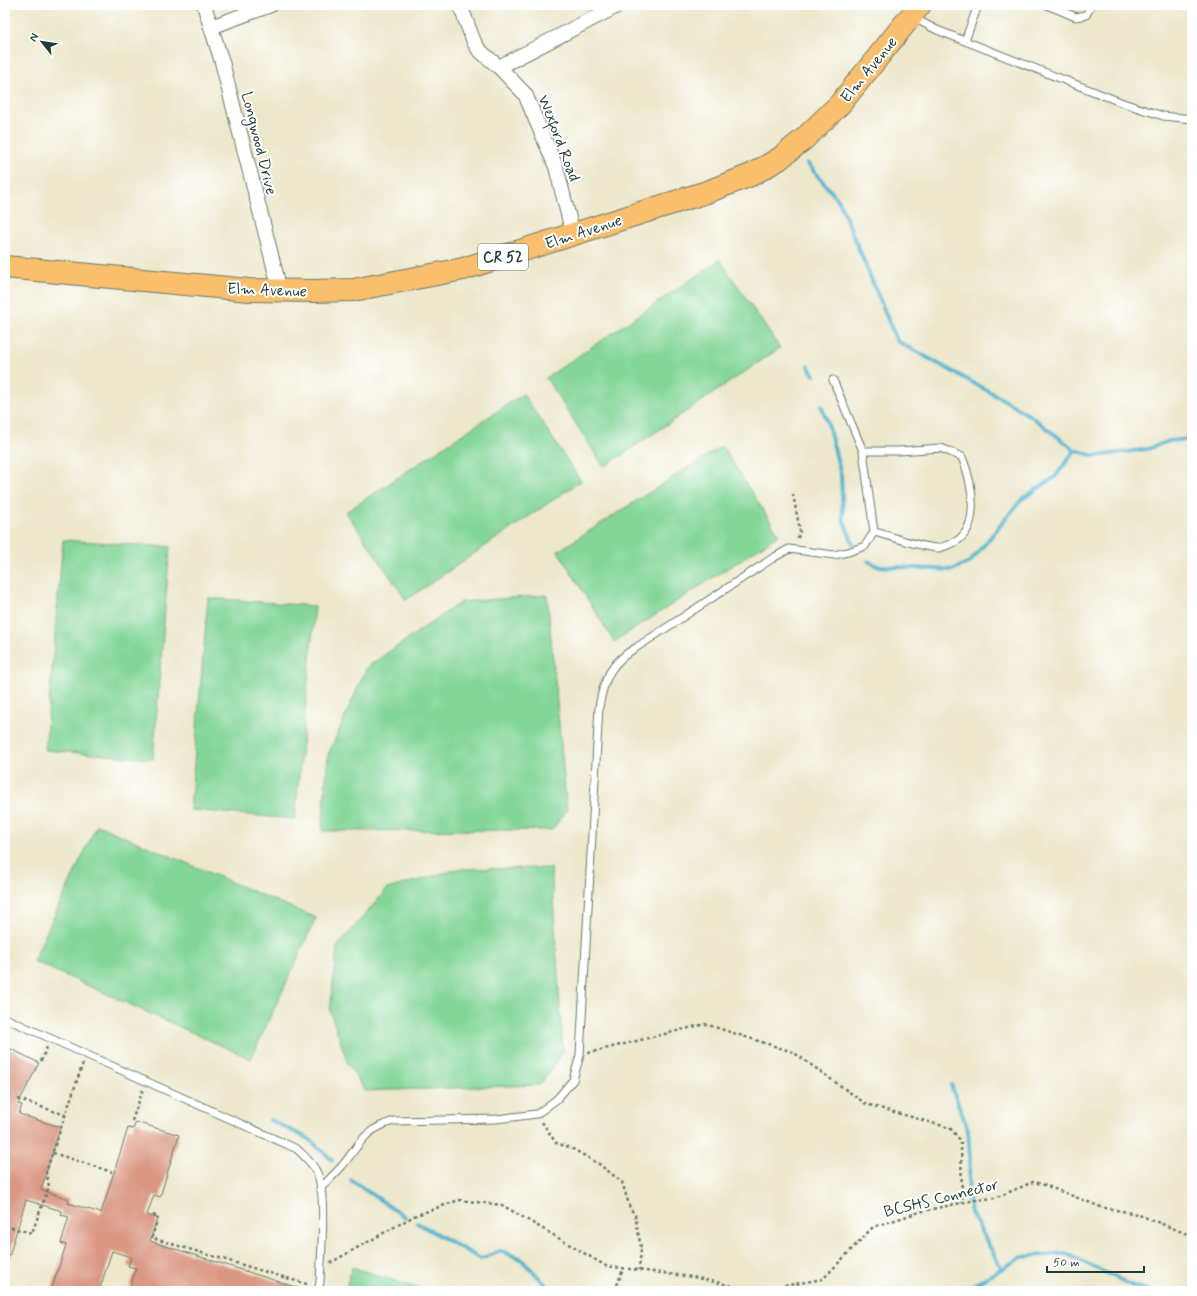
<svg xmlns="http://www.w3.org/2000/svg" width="1197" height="1296" viewBox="0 0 1197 1296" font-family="Mynerve,sans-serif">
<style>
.green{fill:#83d698;stroke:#518a66}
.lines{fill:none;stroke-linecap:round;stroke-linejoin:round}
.stream{stroke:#4fb3ce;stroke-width:4}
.building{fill:#da9782}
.lane-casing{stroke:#677869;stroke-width:9}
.street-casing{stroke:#677869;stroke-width:16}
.primary-casing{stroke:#677869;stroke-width:24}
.path{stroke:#677869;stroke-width:2.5;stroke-dasharray:3 3;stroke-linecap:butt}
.lane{stroke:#fff;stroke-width:7}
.street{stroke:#fff;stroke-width:14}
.primary{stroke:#f9bf6d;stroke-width:22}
.labels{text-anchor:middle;stroke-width:4;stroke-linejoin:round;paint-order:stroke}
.shield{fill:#fff;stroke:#627771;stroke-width:1}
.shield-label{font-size:15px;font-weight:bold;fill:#1f3d34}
.street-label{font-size:16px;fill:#1f3d34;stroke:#fff}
</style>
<rect width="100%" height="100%" fill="#fff"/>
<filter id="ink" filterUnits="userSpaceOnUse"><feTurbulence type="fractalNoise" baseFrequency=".025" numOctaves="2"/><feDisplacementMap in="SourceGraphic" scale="8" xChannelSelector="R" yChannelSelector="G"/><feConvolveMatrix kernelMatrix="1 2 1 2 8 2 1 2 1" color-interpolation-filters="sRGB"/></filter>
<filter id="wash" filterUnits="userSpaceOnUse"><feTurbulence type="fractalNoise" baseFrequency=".012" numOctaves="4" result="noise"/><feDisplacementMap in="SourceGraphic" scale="16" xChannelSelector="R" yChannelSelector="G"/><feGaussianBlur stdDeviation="0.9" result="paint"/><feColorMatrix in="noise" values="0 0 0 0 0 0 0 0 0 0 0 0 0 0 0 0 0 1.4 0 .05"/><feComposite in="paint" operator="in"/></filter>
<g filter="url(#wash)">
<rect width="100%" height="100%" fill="#ede7cb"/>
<g class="green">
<polygon points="720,260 780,348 604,467 546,378"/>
<polygon points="523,394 581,481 406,600 346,512"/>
<polygon points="722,446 779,535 614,642 558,551"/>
<polygon points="63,540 170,547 153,759 45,750"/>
<polygon points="547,595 567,810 552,830 322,831 328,755 367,667 461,602"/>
<polygon points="208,598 315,606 295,819 190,810"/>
<polygon points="97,825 316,918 251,1059 33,961"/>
<polygon points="551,868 563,1052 540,1085 365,1091 348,1064 330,1011 337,947 387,889 458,869"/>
<polygon points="352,1267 426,1291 345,1291"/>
</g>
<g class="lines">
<g class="stream">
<polyline points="807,163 839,201 897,341 999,397 1032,417 1075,450 1095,456 1148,449 1169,441 1192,439"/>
<polyline points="808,366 814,375"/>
<polyline points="821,406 827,420 841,475 843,519 853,544"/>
<polyline points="868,561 877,566 952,570 970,562 1022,499 1055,477 1075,450"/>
<polyline points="951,1085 968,1130 970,1160 968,1191 971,1213 1002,1269"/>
<polyline points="270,1120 309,1139 332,1160"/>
<polyline points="351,1180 405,1217"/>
<polyline points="417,1223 481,1259 500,1251 520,1258 552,1291"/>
<polyline points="963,1291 1022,1257 1065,1253 1133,1286 1151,1291"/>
</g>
</g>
<g id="blocks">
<polygon class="building" points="5,1046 39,1063 18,1104 22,1105 19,1114 60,1127 41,1190 69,1199 68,1203 101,1213 128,1128 133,1129 136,1122 179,1135 160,1197 154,1195 147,1215 157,1218 150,1241 302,1289 302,1291 143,1291 130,1287 136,1268 128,1266 131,1257 112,1251 99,1291 51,1291 66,1245 61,1243 69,1217 61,1215 62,1211 26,1200 7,1263 5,1262"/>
</g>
</g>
<g filter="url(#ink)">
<use href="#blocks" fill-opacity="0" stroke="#677869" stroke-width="1"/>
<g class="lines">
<defs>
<g id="lane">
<polyline points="1047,5 1076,17 1086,15 1091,5"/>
<polyline points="912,17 937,30 1123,103 1163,116 1192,119"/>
<polyline points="965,41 978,5"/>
<path d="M833,380L863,451H899L941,448L962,457C972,482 984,534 948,545C945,546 940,548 937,548C916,546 895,537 874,532L863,451"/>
<path d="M5,1018L297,1149C304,1156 313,1163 317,1173C327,1195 321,1255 320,1282L318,1291"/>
<path d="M320,1189C327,1181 335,1174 342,1166C361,1143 363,1130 394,1121L496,1119L537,1114L557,1099L573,1080L580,1055L599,707C604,678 611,662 637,647L773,558L789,549L834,555L848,552L865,546L874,532"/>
</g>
<g id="street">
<polyline points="204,5 222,62 280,290"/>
<polyline points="460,5 474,42 479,50 499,67 525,94 556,167 573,234"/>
<polyline points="211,27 271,5"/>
<polyline points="499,67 619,5"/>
</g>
<polyline id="primary" points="5,267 249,290 313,291 353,290 463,269 707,192 751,175 779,159 804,139 840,104 920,5"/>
</defs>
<use href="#lane" class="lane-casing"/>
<use href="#street" class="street-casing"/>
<use href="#primary" class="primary-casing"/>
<g class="path">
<polyline points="793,494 800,531 797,541"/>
<polyline points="588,1053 705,1024 793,1052 866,1104 950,1128 961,1141 962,1203"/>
<polyline points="41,1061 47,1047"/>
<polyline points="18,1099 65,1115"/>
<polyline points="132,1121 143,1089"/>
<polyline points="542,1122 556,1143 571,1148 599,1164 622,1182 630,1208 635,1215 641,1248 639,1270"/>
<polyline points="53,1153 112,1172"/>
<polyline points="153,1215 158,1217 152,1238 310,1285"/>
<polyline points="5,1226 32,1233 49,1186 46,1172 83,1063"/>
<polyline points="330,1263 414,1216 459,1200 502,1205 606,1266 693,1277 755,1291"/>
<polyline points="615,1291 623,1269"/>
<polyline points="755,1291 823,1279 873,1227 923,1211 975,1200 995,1198 1033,1182 1042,1184 1101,1207 1137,1214 1192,1236"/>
</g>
<use href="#lane" class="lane"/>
<use href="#street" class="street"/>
<use href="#primary" class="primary"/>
</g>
</g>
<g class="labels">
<rect class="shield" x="478" y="244" width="50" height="26" rx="3"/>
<g class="shield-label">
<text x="503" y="262">CR 52</text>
</g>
<g class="street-label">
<text transform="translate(868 69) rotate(-51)" y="6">Elm Avenue</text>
<text transform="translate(560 138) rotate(69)" y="6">Wexford Road</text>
<text transform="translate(260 143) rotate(76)" y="6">Longwood Drive</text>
<text transform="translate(583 231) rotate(-18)" y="6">Elm Avenue</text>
<text transform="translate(267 289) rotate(2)" y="6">Elm Avenue</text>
<text transform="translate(941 1197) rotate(-14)" y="6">BCSHS Connector</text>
</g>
</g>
<rect width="1197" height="1296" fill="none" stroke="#fff" stroke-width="20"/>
<g transform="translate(42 42) rotate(300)" stroke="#ffffff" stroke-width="3" paint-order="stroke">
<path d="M0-3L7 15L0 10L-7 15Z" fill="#1f3d34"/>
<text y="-6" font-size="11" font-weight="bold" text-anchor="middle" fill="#1f3d34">N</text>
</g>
<path d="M1047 1266v6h97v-6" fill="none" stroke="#1f3d34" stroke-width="2"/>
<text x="1053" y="1266" font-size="12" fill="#1f3d34" stroke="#ffffff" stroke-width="3" paint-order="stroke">50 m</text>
</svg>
